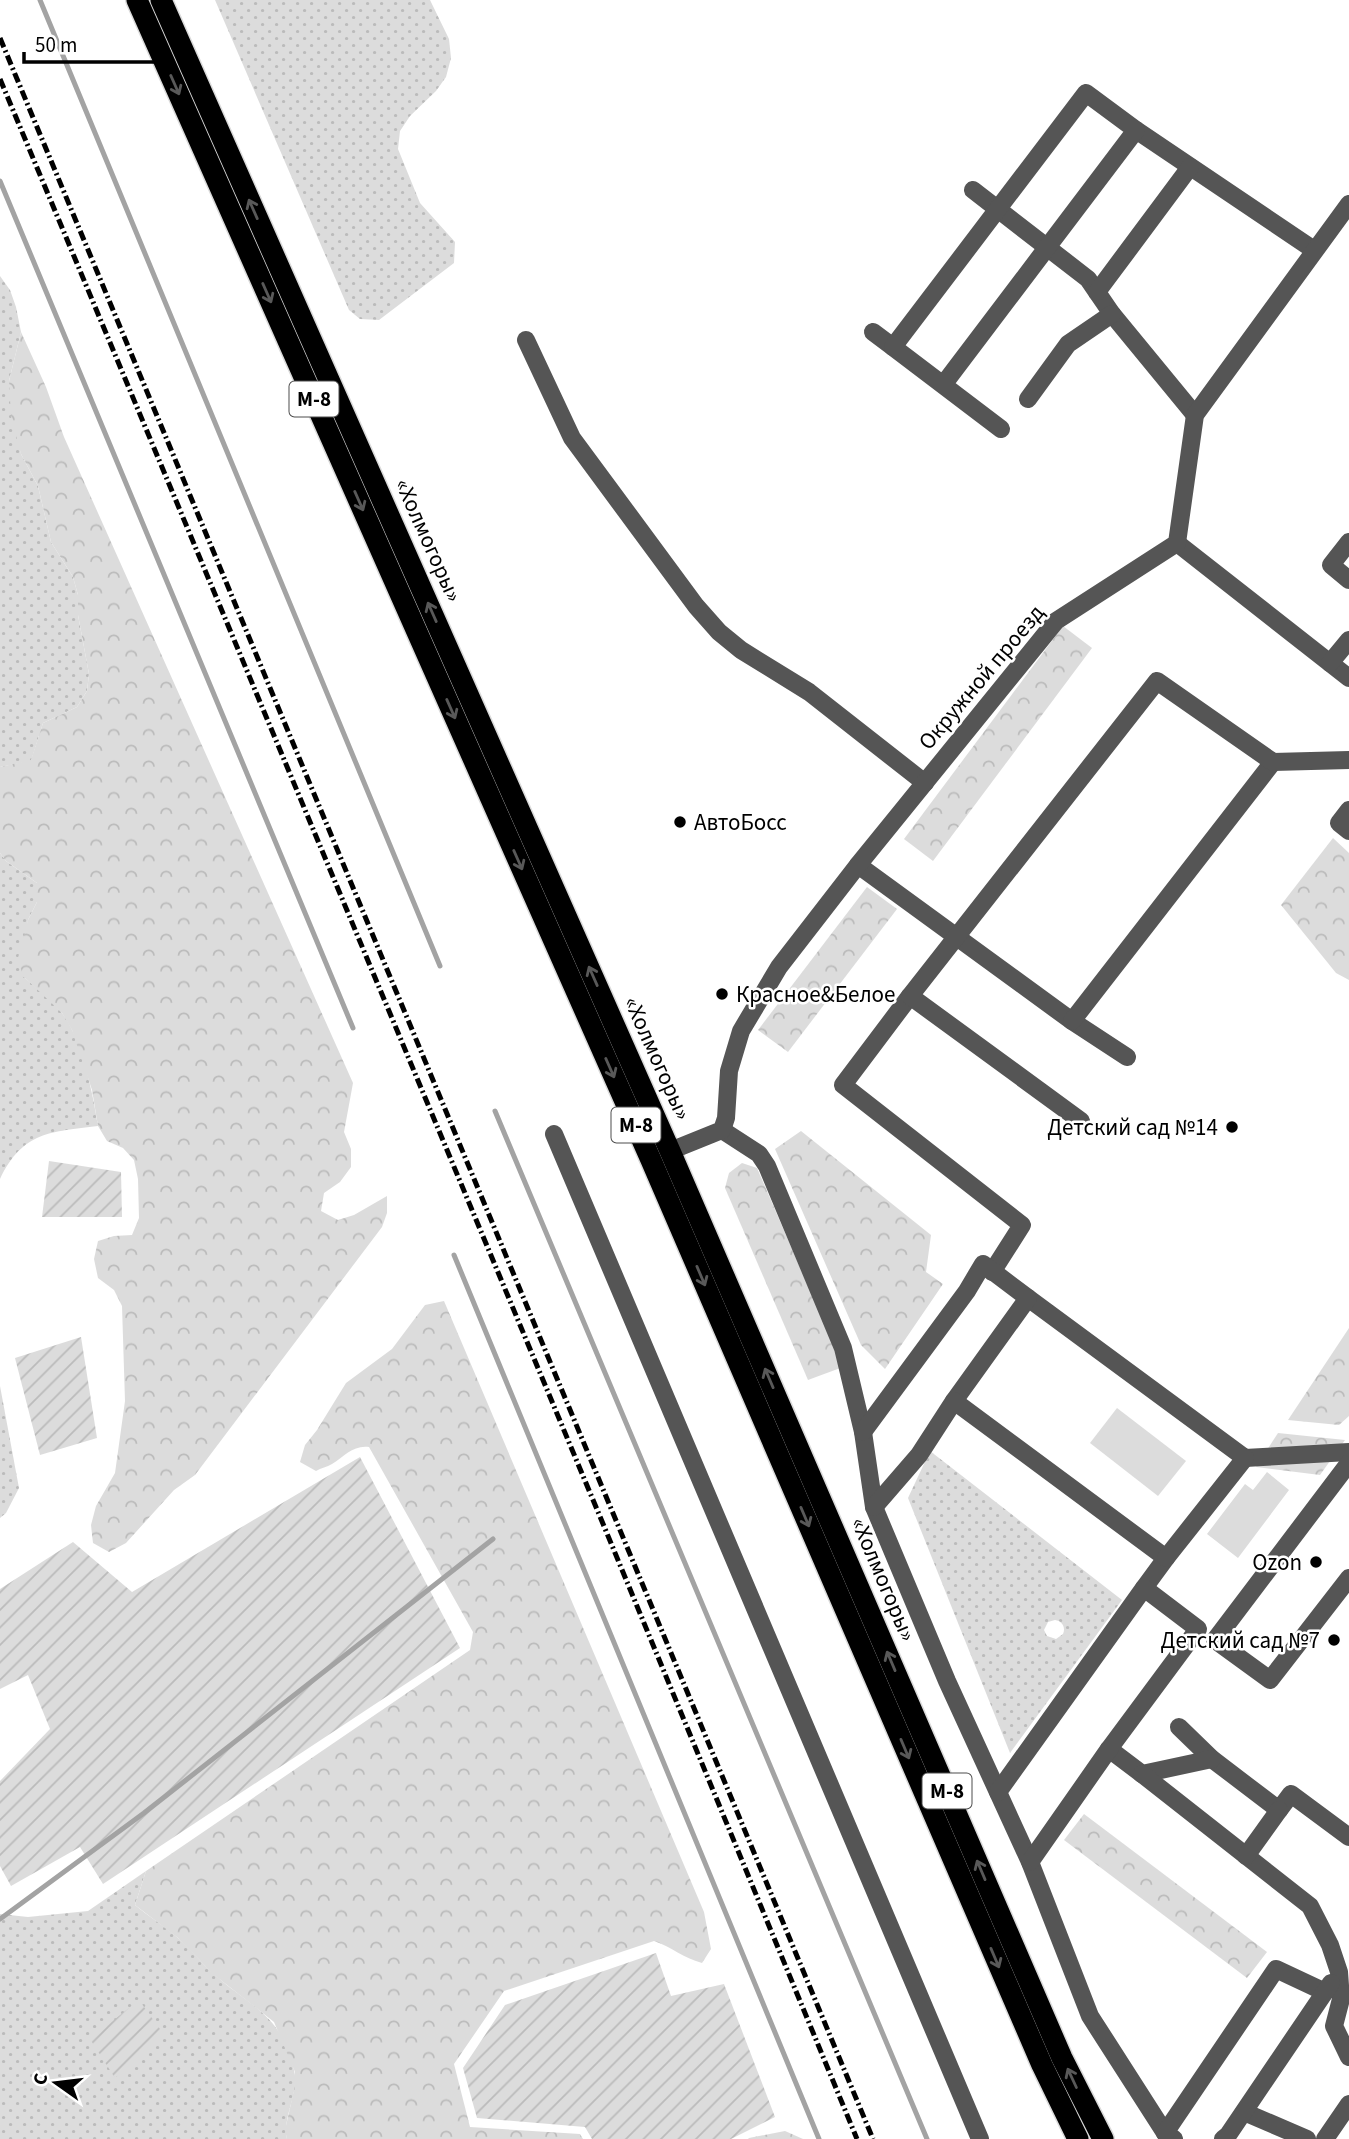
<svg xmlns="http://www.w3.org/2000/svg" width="1349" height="2139" viewBox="0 0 1349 2139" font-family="'Source Sans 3',sans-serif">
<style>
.grass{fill:url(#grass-dots);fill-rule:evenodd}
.forest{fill:url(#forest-crowns)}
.park{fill:#dcdcdc}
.garden{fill:url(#garden-furrows)}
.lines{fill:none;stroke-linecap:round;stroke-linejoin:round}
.stream{stroke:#a3a3a3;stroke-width:5}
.highway-casing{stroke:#dbdbdb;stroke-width:24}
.minor{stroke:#555;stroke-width:18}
.highway{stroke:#000;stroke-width:21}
.rail{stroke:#000;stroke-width:5;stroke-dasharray:10 3.5 2 3.5;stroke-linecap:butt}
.oneway{stroke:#595959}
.poi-dot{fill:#000;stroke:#fff;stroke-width:2.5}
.labels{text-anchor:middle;stroke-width:5;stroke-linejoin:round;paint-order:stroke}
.shield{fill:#fff;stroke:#4c4c4c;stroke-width:2}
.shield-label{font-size:21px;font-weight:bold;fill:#000}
.street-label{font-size:23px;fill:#000;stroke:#fff}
.poi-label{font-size:23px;fill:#000;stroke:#fff;text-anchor:end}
</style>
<defs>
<pattern id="grass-dots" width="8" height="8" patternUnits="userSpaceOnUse" patternTransform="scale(1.75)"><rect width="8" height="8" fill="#dcdcdc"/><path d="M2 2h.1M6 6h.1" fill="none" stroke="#bbb" stroke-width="1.8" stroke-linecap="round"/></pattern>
<pattern id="forest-crowns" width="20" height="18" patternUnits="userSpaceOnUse" patternTransform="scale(1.75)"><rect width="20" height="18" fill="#dcdcdc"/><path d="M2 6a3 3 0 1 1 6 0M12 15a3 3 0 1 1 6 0" fill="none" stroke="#bbb"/></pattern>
<pattern id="garden-furrows" width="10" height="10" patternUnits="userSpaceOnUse" patternTransform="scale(1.75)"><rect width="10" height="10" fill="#dcdcdc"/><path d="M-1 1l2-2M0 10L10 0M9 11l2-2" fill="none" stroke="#bbb"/></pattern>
</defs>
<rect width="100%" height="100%" fill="#fff"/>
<g class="grass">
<polygon points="215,0 430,0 449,39 451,58 446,77 436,91 410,116 400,131 398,149 420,203 455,242 454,263 379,320 360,319 349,310"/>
<polygon points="0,276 10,290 16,307 21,332 9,381 21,454 38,486 51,542 73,577 78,595 78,615 89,674 87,691 77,707 43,723 31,761 0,767"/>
<path d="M0,853L6,861L37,883V902L28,920L23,976C36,988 52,1000 62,1013C82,1039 93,1094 98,1126C51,1132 23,1131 0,1179Z"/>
<polygon points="0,1386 19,1488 6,1513 0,1518"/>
<path d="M930,1451L1122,1600L1010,1753L908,1498ZM1055,1620C1062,1621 1066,1627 1063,1634L1056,1639L1047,1636L1044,1630L1048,1622Z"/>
<path d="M146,1871L135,1905C149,1917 165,1926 178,1938C191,1949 200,1962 213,1973C251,2008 281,2013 294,2070C300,2093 282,2116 287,2139H0V1914L28,1917L88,1911Z"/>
</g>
<g class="forest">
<polygon points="21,332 46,387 64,437 353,1083 344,1132 351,1149 351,1167 340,1182 324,1193 321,1211 338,1220 354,1215 387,1196 387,1213 382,1227 195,1475 174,1490 126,1543 109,1552 93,1543 91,1525 96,1506 115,1473 125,1401 122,1306 114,1290 98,1278 94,1259 98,1241 114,1236 132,1235 139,1218 138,1179 134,1160 123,1148 107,1141 98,1126 92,1090 72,1030 62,1013 23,976 18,958 28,920 37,902 37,883 6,861 0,853 0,767 31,760 43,723 77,707 87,691 89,674 78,615 78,595 73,577 51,542 38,486 21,454 11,417 9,381"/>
<polygon points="1063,626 1092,648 933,861 904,839"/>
<polygon points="1333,838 1349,853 1349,980 1336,973 1281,905"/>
<polygon points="867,887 897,909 788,1052 758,1030"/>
<polygon points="801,1131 931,1235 926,1272 943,1284 885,1369 861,1345 775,1149"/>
<polygon points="742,1163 757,1168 843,1367 808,1380 725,1188 729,1173"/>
<path d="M444,1301L704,1912L711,1949L702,1963C683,1958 672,1947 654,1941L504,1991L454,2064L470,2127L580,2134L583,2139H287L285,2130L294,2090L295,2072L274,2022L213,1974L178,1938L135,1905L146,1871L470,1650L473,1632L369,1447C353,1445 345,1456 332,1464C327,1467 321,1468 316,1471L300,1462L305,1445L317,1430L346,1383L392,1349L425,1305Z"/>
<polygon points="1349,1328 1349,1416 1339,1425 1288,1420"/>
<polygon points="1278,1433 1345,1440 1320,1475 1256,1467"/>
<polygon points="1084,1814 1267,1952 1247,1978 1064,1840"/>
<polygon points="785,2131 803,2139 748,2139 749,2138"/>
</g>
<g class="park">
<polygon points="1117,1408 1186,1461 1158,1496 1090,1443"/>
<polygon points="1267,1472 1289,1490 1238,1558 1207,1534 1245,1484 1253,1490"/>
</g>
<g class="garden">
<polygon points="49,1161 121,1172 122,1217 42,1217"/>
<polygon points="81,1337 97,1438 40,1455 15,1358"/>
<polygon points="360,1457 460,1648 103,1884 80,1847 11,1886 0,1866 0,1781 50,1729 28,1675 0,1689 0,1589 73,1542 132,1592"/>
<polygon points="656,1953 671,1996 724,1984 775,2117 731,2139 592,2139 585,2127 477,2118 463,2068 505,2005"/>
<polygon points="139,2000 165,2036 115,2078 90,2039"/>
</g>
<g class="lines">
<g class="stream">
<polyline points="40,0 440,966"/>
<polyline points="0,181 353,1028"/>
<polyline points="495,1111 927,2139"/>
<polyline points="454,1255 819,2139"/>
<polyline points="0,1919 144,1813 493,1539"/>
</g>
<defs>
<g id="highway">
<polyline points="137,0 651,1160 1042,2065 1078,2139"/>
<polyline points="161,0 670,1151 1062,2058 1103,2139"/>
</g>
</defs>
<use href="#highway" class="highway-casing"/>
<g class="minor">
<polyline points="1136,130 1314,250"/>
<polyline points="973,190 1088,279 1112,314 1195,415"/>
<polyline points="1097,292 1190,167"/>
<polyline points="873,332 893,347"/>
<polyline points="526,340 572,438 696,606 719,632 741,650 809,692 925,783"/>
<polyline points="943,385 1136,130 1086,93 893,347 1001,429"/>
<polyline points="1028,399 1068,344 1112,314"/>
<polyline points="1349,542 1331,565 1349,580"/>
<polyline points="1177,543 1349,678"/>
<polyline points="1330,663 1349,640"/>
<polyline points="1349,810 1339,823 1349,831"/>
<polyline points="858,865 1072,1021 1127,1057"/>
<polyline points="910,996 843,1085 1022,1225 992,1272"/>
<polyline points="1072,1021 1273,762"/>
<polyline points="1081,1121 910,996 1157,681 1273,762 1349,760"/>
<polyline points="722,1130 759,1154 767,1166 843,1348 863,1432 874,1507 947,1681 1030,1862 1090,2016 1165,2133 1174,2139"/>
<polyline points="554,1134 980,2139"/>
<polyline points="670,1151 722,1130 726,1118 729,1071 741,1031 779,967 858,865 1056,621 1177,543 1195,415 1349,204"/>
<polyline points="1028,1298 1245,1458 1349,1452"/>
<polyline points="863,1432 967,1291 983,1264 1028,1298 954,1401"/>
<polyline points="1349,1463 1215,1640 1270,1680 1349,1578"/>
<polyline points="874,1507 919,1455 954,1401 1166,1558 1144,1588"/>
<polyline points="1166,1558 1245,1458"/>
<polyline points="1179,1727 1212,1759 1279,1810 1291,1794 1349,1837"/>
<polyline points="1109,1749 1142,1774 1212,1759"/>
<polyline points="1142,1774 1310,1906 1330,1945 1339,1972 1341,1999 1334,2026 1349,2057"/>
<polyline points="998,1792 1144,1588 1198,1629 1109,1749 1030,1862"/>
<polyline points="1246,1856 1279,1810"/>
<polyline points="1244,2112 1307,2139"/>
<polyline points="1165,2133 1276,1969 1325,1992"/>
<polyline points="1223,2139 1228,2135 1331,1983"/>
<polyline points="1325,2139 1349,2104"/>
</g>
<use href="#highway" class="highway"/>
<g class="rail">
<polyline points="0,38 873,2139"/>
<polyline points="0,79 606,1531 857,2139"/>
</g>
</g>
<defs><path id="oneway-shaft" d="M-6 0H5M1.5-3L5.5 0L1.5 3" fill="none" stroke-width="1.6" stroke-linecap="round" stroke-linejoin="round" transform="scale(1.75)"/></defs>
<g class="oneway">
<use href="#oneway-shaft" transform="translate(175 85) rotate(66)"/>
<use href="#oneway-shaft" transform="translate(253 209) rotate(-114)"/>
<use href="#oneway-shaft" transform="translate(267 293) rotate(66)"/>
<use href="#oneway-shaft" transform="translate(359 501) rotate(66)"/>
<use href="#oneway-shaft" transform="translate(432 612) rotate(-114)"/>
<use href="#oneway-shaft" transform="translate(451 709) rotate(66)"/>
<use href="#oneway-shaft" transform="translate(518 860) rotate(66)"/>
<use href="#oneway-shaft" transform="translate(593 976) rotate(-114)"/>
<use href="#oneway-shaft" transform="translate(610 1068) rotate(66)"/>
<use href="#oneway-shaft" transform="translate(701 1276) rotate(67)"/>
<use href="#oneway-shaft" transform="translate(769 1378) rotate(-113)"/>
<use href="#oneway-shaft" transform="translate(805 1517) rotate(67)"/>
<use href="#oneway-shaft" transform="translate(891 1661) rotate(-113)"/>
<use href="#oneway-shaft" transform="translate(905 1749) rotate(67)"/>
<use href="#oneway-shaft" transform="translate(981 1870) rotate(-113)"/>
<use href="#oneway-shaft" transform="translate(995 1958) rotate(67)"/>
<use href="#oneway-shaft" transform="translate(1072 2078) rotate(-115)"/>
</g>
<g class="poi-dot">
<circle cx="680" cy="822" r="7"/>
<circle cx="722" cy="994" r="7"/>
<circle cx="1232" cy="1127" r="7"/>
<circle cx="1316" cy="1562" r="7"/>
<circle cx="1334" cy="1640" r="7"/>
</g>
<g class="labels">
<g class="shield">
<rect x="289.5" y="381.5" width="49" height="35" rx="5"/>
<rect x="611.5" y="1107.5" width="49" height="35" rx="5"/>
<rect x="922.5" y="1773.5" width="49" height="35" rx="5"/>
</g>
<g class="shield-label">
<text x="314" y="406">М-8</text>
<text x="636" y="1132">М-8</text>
<text x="947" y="1798">М-8</text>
</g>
<g class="street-label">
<text transform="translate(429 540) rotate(66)" y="8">«Холмогоры»</text>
<text transform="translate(981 677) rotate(-50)" y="8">Окружной проезд</text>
<text transform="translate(658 1058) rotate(66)" y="8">«Холмогоры»</text>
<text transform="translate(884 1579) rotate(67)" y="8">«Холмогоры»</text>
</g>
<g class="poi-label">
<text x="694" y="830" text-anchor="start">АвтоБосс</text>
<text x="736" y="1002" text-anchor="start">Красное&amp;Белое</text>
<text x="1218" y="1135">Детский сад №14</text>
<text x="1302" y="1570">Ozon</text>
<text x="1320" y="1648">Детский сад №7</text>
</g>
</g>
<g transform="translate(56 2083) rotate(284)" stroke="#ffffff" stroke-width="5" paint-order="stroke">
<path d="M0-5L12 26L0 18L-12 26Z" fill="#000000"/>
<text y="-10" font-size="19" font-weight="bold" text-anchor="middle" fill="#000000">С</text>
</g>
<path d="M24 52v10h136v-10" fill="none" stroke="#000000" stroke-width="3.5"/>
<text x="35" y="52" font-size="21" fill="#000000" stroke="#ffffff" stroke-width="5" paint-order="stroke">50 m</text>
</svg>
